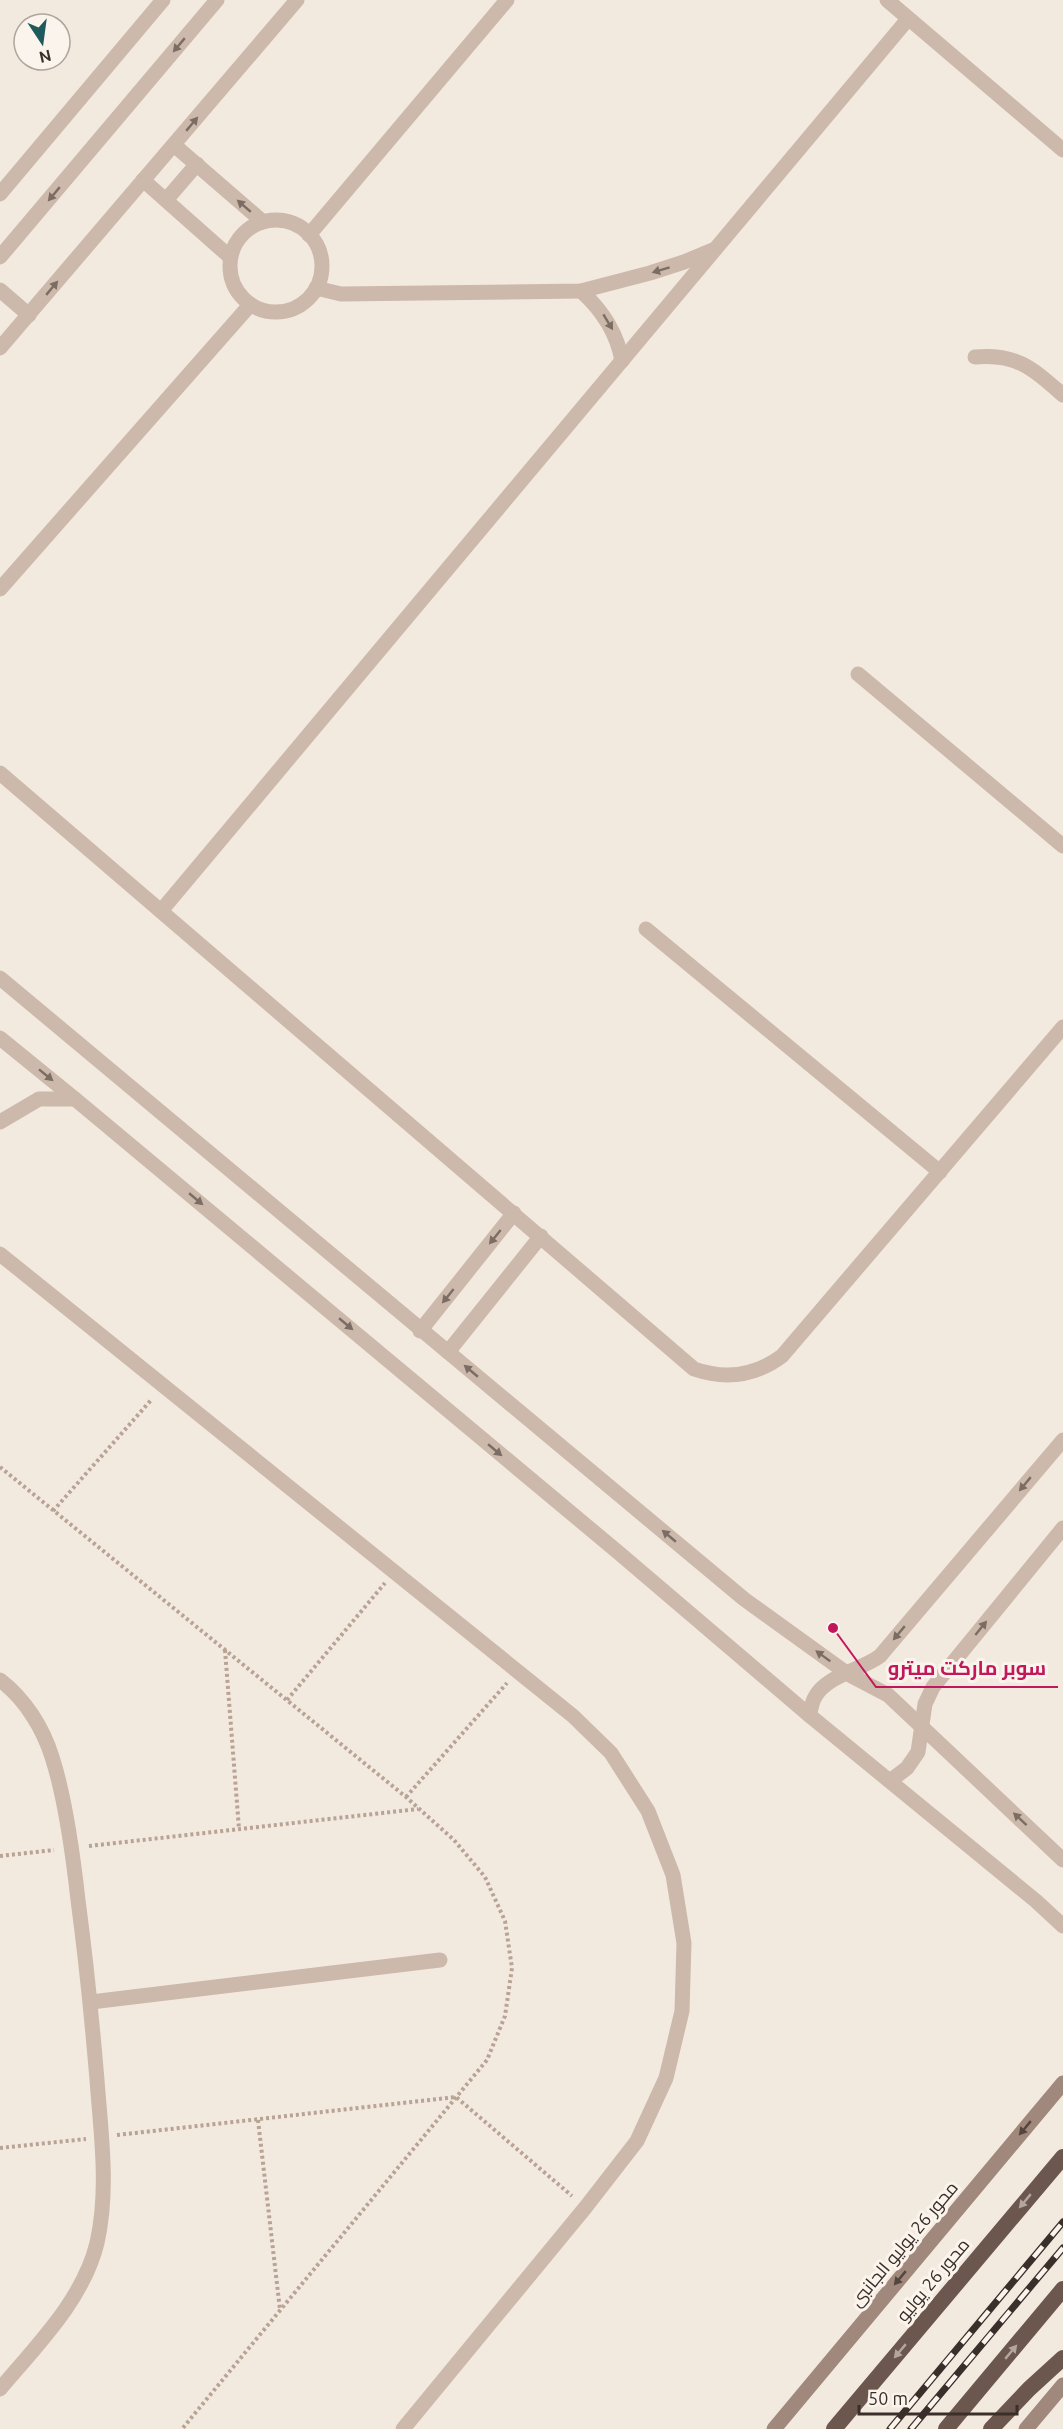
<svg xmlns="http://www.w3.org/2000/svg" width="1063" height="2429" viewBox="0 0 1063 2429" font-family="Ubuntu,Cairo,sans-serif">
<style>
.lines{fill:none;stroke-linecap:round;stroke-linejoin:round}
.path{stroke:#b8a395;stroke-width:4;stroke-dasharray:3 3;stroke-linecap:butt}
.minor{stroke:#ccb9ab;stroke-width:15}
.secondary{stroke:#a0887c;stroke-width:15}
.trunk{stroke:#6c574e;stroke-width:16}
.rail-casing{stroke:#3a2f2a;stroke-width:7}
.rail{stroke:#fbf4ec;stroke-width:4.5;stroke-dasharray:14;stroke-linecap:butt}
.oneway{fill:#7c6d64}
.oneway2{fill:#54453e}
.oneway3{fill:#b4a69d}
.labels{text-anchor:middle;stroke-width:6;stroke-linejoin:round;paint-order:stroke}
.street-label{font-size:18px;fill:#3a2f2a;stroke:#fbf4ec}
.leader{fill:none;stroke:#c2185b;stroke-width:2}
.callout-dot{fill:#c2185b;stroke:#fbf4ec;stroke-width:2}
.callout-label{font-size:20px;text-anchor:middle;font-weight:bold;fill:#c2185b;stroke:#fbf4ec;stroke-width:6;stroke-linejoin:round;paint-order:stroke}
</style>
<rect width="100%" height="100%" fill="#f3eadf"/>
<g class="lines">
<g class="path">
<polyline points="0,1467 406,1797 454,1840 485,1877 505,1921 512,1968 505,2016 487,2060 182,2429"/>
<polyline points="53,1511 152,1399"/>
<polyline points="225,1650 239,1829"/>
<polyline points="287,1700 385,1583"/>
<polyline points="406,1797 507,1683"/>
<polyline points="89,1846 418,1809"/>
<polyline points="0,1856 54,1850"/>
<polyline points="258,2120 280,2310"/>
<polyline points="117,2135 456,2097 572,2196"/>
<polyline points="0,2148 86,2139"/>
</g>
<g class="minor">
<polyline points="887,0 1063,150"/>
<polyline points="174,145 263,222"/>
<polyline points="143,180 230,257"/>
<polyline points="0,194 163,0"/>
<polyline points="166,200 197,164"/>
<circle cx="276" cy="266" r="46"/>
<polyline points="309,235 507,0"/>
<polyline points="0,257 217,0"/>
<polyline points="316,288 341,294 581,291 650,273 684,262 713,250"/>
<polyline points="0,290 29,315"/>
<path d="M581,291C602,310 617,332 622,361"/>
<polyline points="0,348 297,0"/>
<path d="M975,357C1017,353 1033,369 1063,395"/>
<polyline points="0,589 250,305"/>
<polyline points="858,674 1063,846"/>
<path d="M0,773L694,1369C726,1380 755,1376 782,1356L1063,1027"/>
<polyline points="161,911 908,19"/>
<polyline points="646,929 940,1172"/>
<polyline points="0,978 744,1599 848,1674 888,1695 1063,1860"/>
<polyline points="0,1038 75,1099 619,1553 809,1715 1036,1901 1063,1926"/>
<polyline points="0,1122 39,1099 75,1099"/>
<polyline points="0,1254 573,1716 611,1753 648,1811 673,1875 684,1943 682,2011 666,2078 637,2141 585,2208 403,2429"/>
<polyline points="420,1331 514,1213"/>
<polyline points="448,1352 541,1236"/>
<path d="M0,1680C25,1699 43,1728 52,1757C66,1800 73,1855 78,1900C86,1960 92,2020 97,2080C101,2134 109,2190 97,2243C83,2300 37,2345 0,2389"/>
<path d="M809,1715C811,1710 812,1702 815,1697C826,1676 861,1670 880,1656L1063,1440"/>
<polyline points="890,1781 907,1768 918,1752 925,1704 933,1687 1063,1528"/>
<polyline points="91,2002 440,1960"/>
</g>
<g class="secondary">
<polyline points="774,2429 1063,2083"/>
<polyline points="1026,2429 1063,2385"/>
</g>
<g class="trunk">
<polyline points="834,2429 1063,2157"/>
<polyline points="946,2429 1063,2289"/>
<polyline points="991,2429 1029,2389 1063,2358"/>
</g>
<defs>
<g id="rail">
<polyline points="890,2429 1063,2222"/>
<polyline points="911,2429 1063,2248"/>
</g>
</defs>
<use href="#rail" class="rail-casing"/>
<use href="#rail" class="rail"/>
</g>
<defs><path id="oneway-solid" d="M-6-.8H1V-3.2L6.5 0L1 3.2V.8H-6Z" transform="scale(1.5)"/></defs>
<g class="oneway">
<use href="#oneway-solid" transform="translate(179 45) rotate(130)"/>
<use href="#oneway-solid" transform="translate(192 124) rotate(-50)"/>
<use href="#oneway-solid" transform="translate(54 194) rotate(130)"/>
<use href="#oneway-solid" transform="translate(244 206) rotate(-139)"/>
<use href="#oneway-solid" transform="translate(661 270) rotate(163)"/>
<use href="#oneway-solid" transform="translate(52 288) rotate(-50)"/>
<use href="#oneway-solid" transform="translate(608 322) rotate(59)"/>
<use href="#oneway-solid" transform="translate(46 1075) rotate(39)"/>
<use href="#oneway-solid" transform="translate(196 1199) rotate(40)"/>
<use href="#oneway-solid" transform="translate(495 1237) rotate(129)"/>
<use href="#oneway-solid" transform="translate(448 1296) rotate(129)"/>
<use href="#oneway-solid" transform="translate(346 1324) rotate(40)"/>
<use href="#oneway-solid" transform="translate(471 1371) rotate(-140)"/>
<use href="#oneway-solid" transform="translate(495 1450) rotate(40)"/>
<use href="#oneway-solid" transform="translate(1025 1484) rotate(130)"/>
<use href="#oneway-solid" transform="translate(669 1536) rotate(-140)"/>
<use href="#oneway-solid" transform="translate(981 1628) rotate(-51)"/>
<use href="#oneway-solid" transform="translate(899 1633) rotate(130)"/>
<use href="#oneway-solid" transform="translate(823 1656) rotate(-144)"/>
<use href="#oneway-solid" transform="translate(1020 1819) rotate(-137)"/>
</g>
<g class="oneway2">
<use href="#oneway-solid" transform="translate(1025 2128) rotate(130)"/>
<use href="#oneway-solid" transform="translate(900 2278) rotate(130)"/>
</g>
<g class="oneway3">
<use href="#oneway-solid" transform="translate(1025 2201) rotate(130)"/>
<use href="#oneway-solid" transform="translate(900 2351) rotate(130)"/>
<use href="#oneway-solid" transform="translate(1011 2352) rotate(-50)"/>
</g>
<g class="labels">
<g class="street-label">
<text transform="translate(904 2244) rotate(-50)" y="6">محور 26 يوليو الجانبى</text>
<text transform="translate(933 2280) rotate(-50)" y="6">محور 26 يوليو</text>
</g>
</g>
<path class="leader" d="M833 1628L876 1687H1058"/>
<circle class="callout-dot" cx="833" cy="1628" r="6"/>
<g class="callout-label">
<text x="967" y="1675">سوبر ماركت ميترو</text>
</g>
<g transform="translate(42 42) rotate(167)"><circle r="28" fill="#fbf4ec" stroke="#aea59e" stroke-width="1.5"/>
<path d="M0-4.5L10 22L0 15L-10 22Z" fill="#1e595c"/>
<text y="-9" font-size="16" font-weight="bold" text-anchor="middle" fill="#3a2f2a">N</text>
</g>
<path d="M859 2405v9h158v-9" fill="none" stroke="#3a2f2a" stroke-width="3"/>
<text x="868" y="2405" font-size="18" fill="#3a2f2a" stroke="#fbf4ec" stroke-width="4.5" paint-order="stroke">50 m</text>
</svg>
